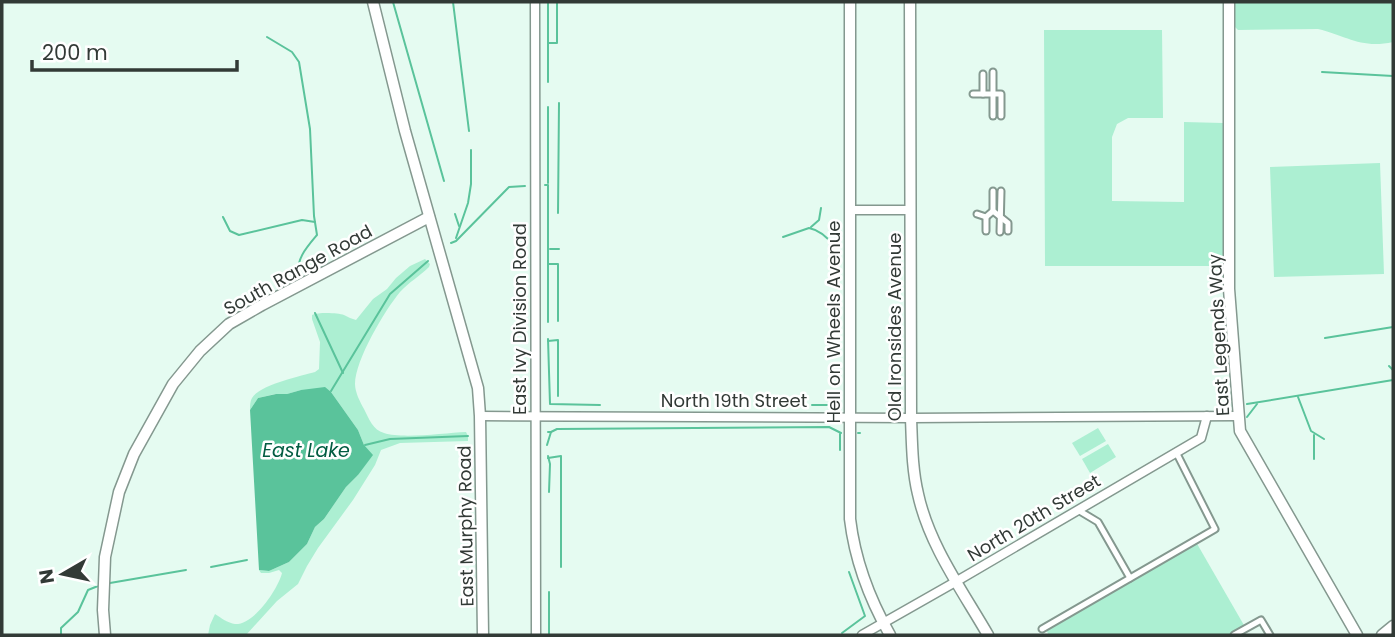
<svg xmlns="http://www.w3.org/2000/svg" width="1395" height="637" viewBox="0 0 1395 637" font-family="Poppins,sans-serif">
<style>
.green{fill:#acefd2}
.water{fill:#5ac39b}
.lines{fill:none;stroke-linecap:round;stroke-linejoin:round}
.stream{stroke:#5ac39b;stroke-width:2}
.pedestrian-casing{stroke:#84988f;stroke-width:9}
.minor-casing{stroke:#84988f;stroke-width:11}
.tertiary-casing{stroke:#84988f;stroke-width:13}
.pedestrian{stroke:#fff;stroke-width:5}
.minor{stroke:#fff;stroke-width:8}
.tertiary{stroke:#fff;stroke-width:10}
.labels{text-anchor:middle;stroke-width:5;stroke-linejoin:round;paint-order:stroke}
.street-label{font-size:18px;fill:#323a36;stroke:#fff}
.water-label{font-size:19px;font-style:italic;fill:#035c42;stroke:#fff}
</style>
<rect width="100%" height="100%" fill="#e5fbf1"/>
<g class="green">
<path d="M1234,2H1393V42C1361,49 1347,36 1318,29L1238,30L1234,26Z"/>
<polygon points="1044,30 1162,30 1163,118 1128,118 1117,124 1112,137 1112,201 1184,202 1184,122 1223,123 1223,266 1045,266"/>
<polygon points="1380,163 1384,274 1274,277 1270,167"/>
<path d="M425,259L430,264L429,267C420,276 409,282 400,292C385,310 355,360 355,384C355,392 360,402 364,409C369,419 373,430 384,433C402,439 445,433 466,432L468,436V441L400,443L381,450L375,465L353,500L318,548L307,566L298,584L277,601L246,635H208L210,625L215,614C221,618 228,623 235,624C254,625 278,589 282,573L279,570L269,573H261L259,570L269,571L289,562L307,544L315,527L324,519L346,487L358,475L364,445L358,430L331,392L301,390L287,394H275L258,398L250,410C250,406 250,401 252,398C259,385 301,376 315,372L319,369L320,342L312,319V315C319,312 338,313 344,315C348,317 352,319 356,320L373,299L387,289L396,278L410,266Z"/>
<polygon points="1098,428 1106,441 1080,456 1072,443"/>
<polygon points="1108,444 1116,457 1090,473 1082,459"/>
<polygon points="1196,542 1245,627 1230,635 1049,635 1046,630"/>
</g>
<polygon class="water" points="325,387 331,392 358,430 364,445 373,455 358,475 346,487 324,519 315,527 307,544 289,562 269,571 259,570 250,410 258,398 276,394 287,394 301,390"/>
<g class="lines">
<g class="stream">
<polyline points="393,2 444,181"/>
<polyline points="453,2 469,131"/>
<polyline points="548,2 548,82"/>
<path d="M267,37L292,52L299,62L310,129L314,216L317,235C306,248 296,259 298,277"/>
<polyline points="549,43 557,43 557,2"/>
<polyline points="1322,72 1393,76"/>
<polyline points="548,107 548,183"/>
<polyline points="545,185 548,185 548,322"/>
<polyline points="558,213 559,103"/>
<polyline points="455,214 459,226"/>
<polyline points="223,217 230,231 239,235 302,220 315,222"/>
<polyline points="811,227 819,220 821,208"/>
<path d="M783,237L809,228C819,230 828,238 834,246"/>
<polyline points="456,238 468,203 471,184 471,150"/>
<polyline points="451,243 456,241 509,187 525,186"/>
<polyline points="550,249 559,249"/>
<polyline points="549,264 558,264 558,321"/>
<polyline points="315,313 343,373"/>
<polyline points="1325,338 1393,327"/>
<polyline points="548,339 550,404 600,405"/>
<polyline points="548,341 558,340 558,396"/>
<polyline points="1389,366 1393,370"/>
<polyline points="331,391 390,294 428,261"/>
<polyline points="1298,397 1311,431 1324,439"/>
<polyline points="1247,404 1393,380"/>
<polyline points="812,405 831,405"/>
<polyline points="1247,417 1257,404"/>
<polyline points="551,432 557,429 829,427 841,433"/>
<polyline points="858,433 860,433"/>
<polyline points="840,434 840,450"/>
<polyline points="1314,435 1314,459"/>
<polyline points="365,445 390,439 468,436"/>
<polyline points="547,445 551,432 548,432"/>
<polyline points="548,456 550,464 549,492"/>
<polyline points="548,458 561,456 561,567"/>
<polyline points="211,567 247,560"/>
<polyline points="110,583 186,570"/>
<polyline points="549,592 549,635"/>
<polyline points="842,633 865,616 849,572"/>
<polyline points="61,635 61,628 78,612 88,590 98,586"/>
</g>
<defs>
<g id="pedestrian">
<polyline points="993,72 993,116"/>
<polyline points="983,74 983,94"/>
<polyline points="973,94 1001,94 1001,116"/>
<polyline points="993,191 993,211"/>
<polyline points="977,214 986,217 993,211 1008,223 1008,231"/>
<polyline points="986,231 986,217"/>
<polyline points="1000,232 1001,191"/>
<polyline points="1078,510 1098,522 1130,578"/>
<polyline points="1042,629 1215,529 1176,452"/>
<polyline points="1234,635 1261,620 1270,635"/>
</g>
<g id="minor">
<polyline points="535,2 536,635"/>
<polyline points="850,210 911,210"/>
<polyline points="480,416 912,418 1239,416"/>
<polyline points="862,635 957,581 1201,438 1207,416"/>
</g>
<g id="tertiary">
<polyline points="373,2 405,131 478,388 480,416 483,635"/>
<path d="M850,2V519C855,561 869,598 890,635"/>
<path d="M910,2L911,418C912,443 912,469 918,494C929,545 962,590 988,635"/>
<polyline points="1229,2 1229,289 1240,431 1357,635"/>
<polyline points="105,635 103,610 105,557 119,492 134,454 173,384 200,351 229,324 262,305 429,217"/>
<polyline points="1382,635 1393,626"/>
</g>
</defs>
<use href="#pedestrian" class="pedestrian-casing"/>
<use href="#minor" class="minor-casing"/>
<use href="#tertiary" class="tertiary-casing"/>
<use href="#pedestrian" class="pedestrian"/>
<use href="#minor" class="minor"/>
<use href="#tertiary" class="tertiary"/>
</g>
<g class="labels">
<g class="street-label">
<text transform="translate(298 270) rotate(-29)" y="6">South Range Road</text>
<text transform="translate(520 319) rotate(-90)" y="6">East Ivy Division Road</text>
<text transform="translate(834 322) rotate(-90)" y="6">Hell on Wheels Avenue</text>
<text transform="translate(895 327) rotate(-90)" y="6">Old Ironsides Avenue</text>
<text transform="translate(1219 335) rotate(-93)" y="6">East Legends Way</text>
<text x="734" y="407">North 19th Street</text>
<text transform="translate(1034 518) rotate(-31)" y="6">North 20th Street</text>
<text transform="translate(466 526) rotate(-91)" y="6">East Murphy Road</text>
</g>
<g class="water-label">
<text x="306" y="457">East Lake</text>
</g>
</g>
<rect width="1395" height="637" fill="none" stroke="#323a36" stroke-width="7"/>
<g transform="translate(63 574) rotate(261)" stroke="#ffffff" stroke-width="5" paint-order="stroke">
<path d="M0-5L12 26L0 18L-12 26Z" fill="#323a36"/>
<text y="-10" font-size="19" font-weight="bold" text-anchor="middle" fill="#323a36">N</text>
</g>
<path d="M32 60v10h205v-10" fill="none" stroke="#323a36" stroke-width="3.5"/>
<text x="42" y="60" font-size="21" fill="#323a36" stroke="#ffffff" stroke-width="5" paint-order="stroke">200 m</text>
</svg>
